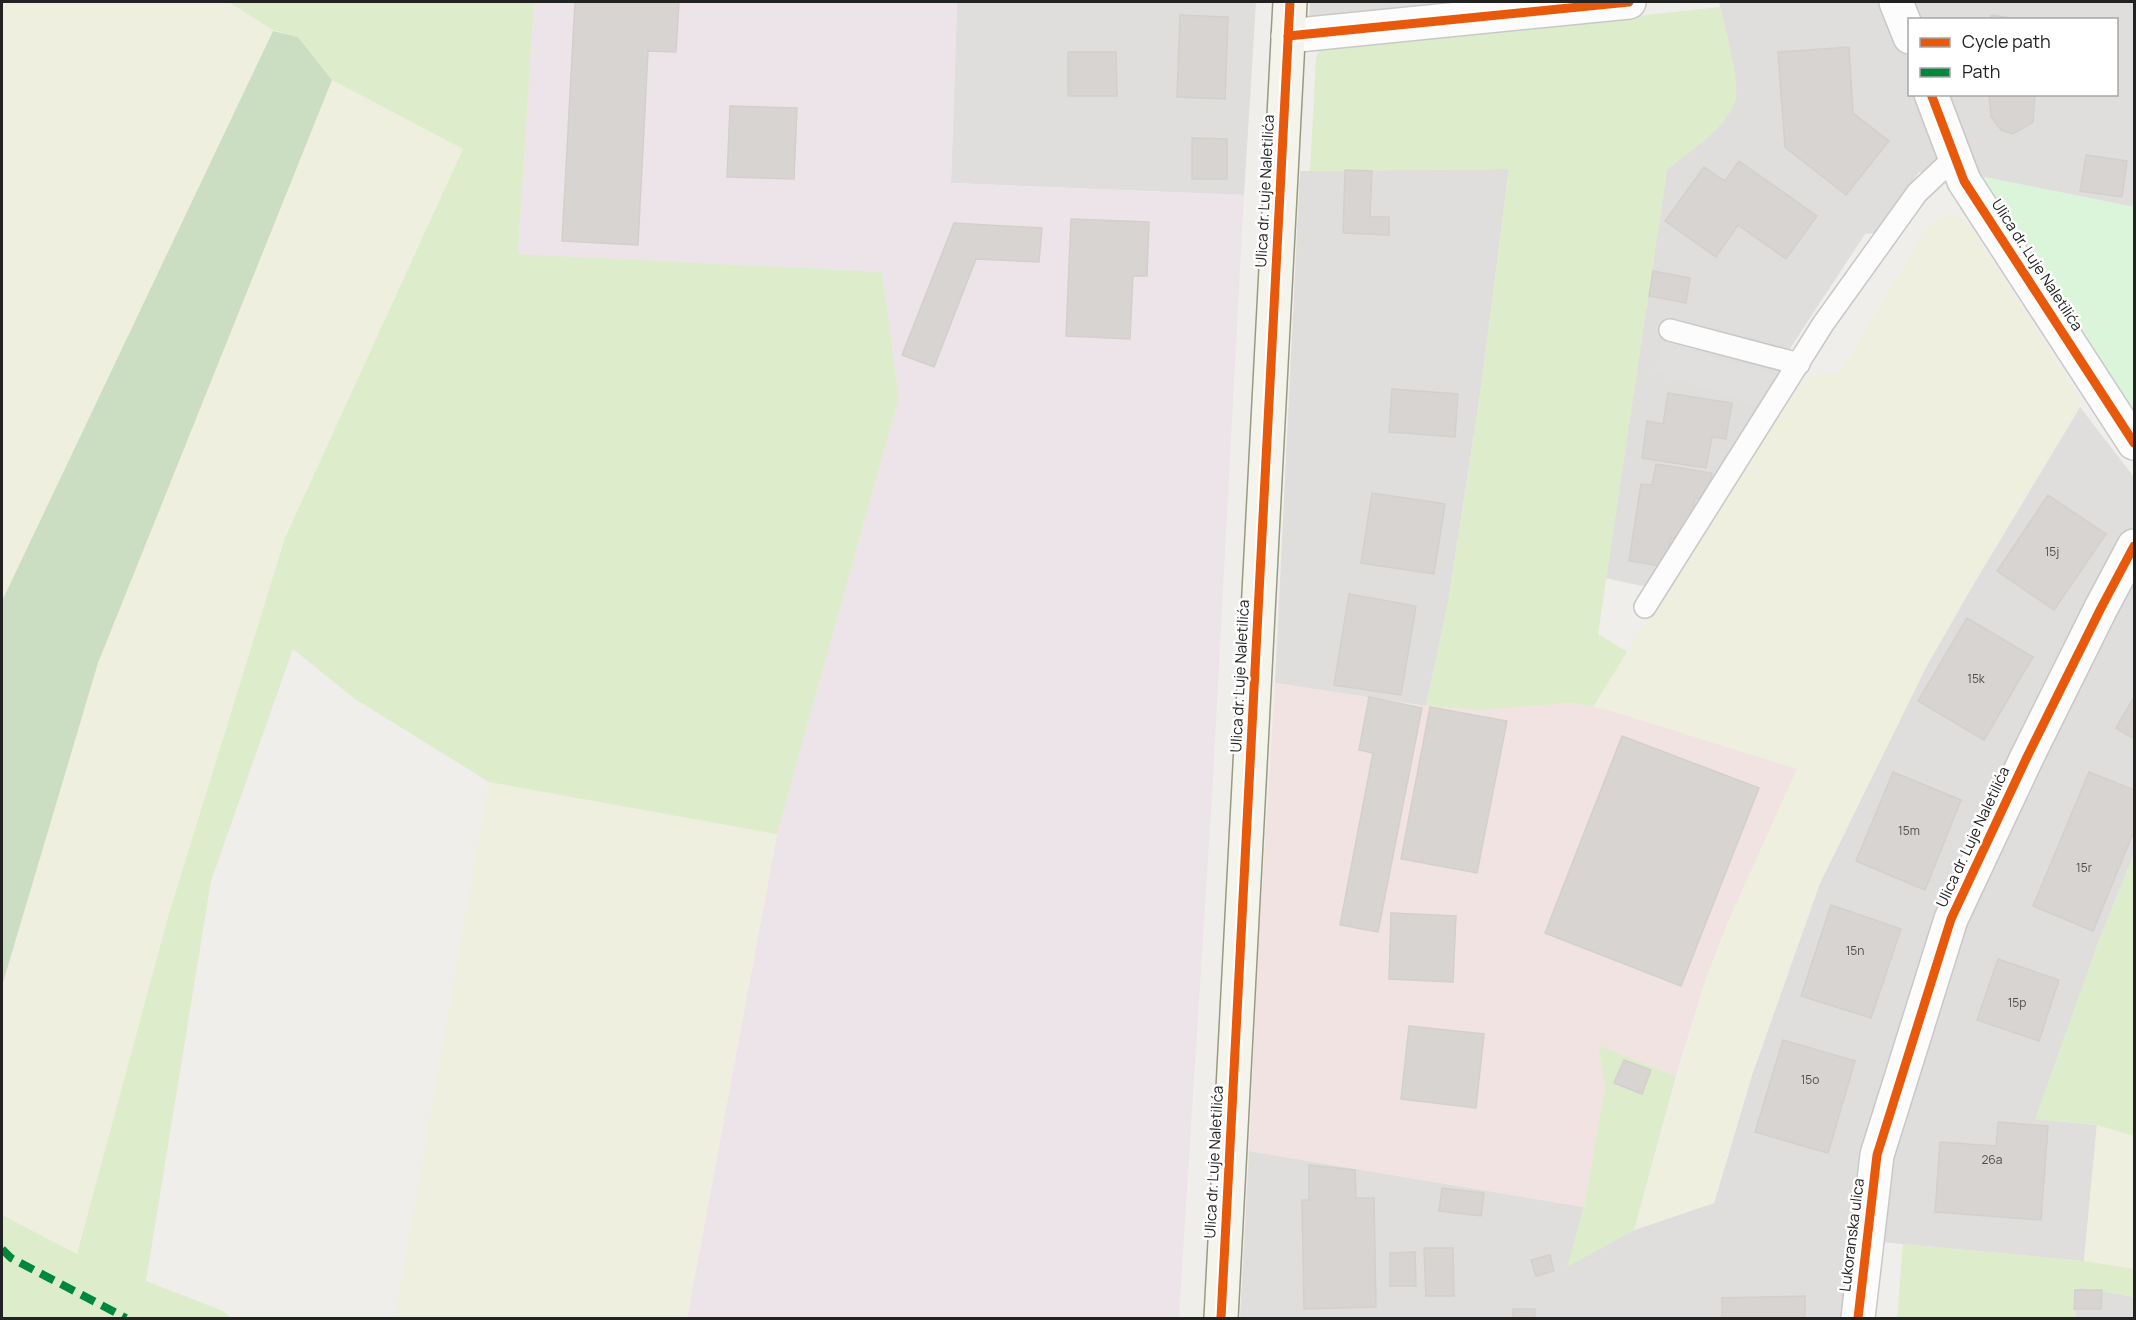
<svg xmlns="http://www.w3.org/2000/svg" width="2136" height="1320" viewBox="0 0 2136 1320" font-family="Manrope,sans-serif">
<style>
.residential{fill:#dfdedc;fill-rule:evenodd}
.commercial{fill:#f1e3e1}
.industrial{fill:#ede4e9}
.farmland{fill:#efefdf}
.grass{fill:#ddeccb}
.forest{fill:#cbdec1}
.park{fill:#daf5da}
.parking{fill:#e0dfde}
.building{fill:#d7d4d2;stroke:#d3d0cc;stroke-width:1.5}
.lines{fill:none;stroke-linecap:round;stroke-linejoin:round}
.lane-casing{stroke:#c9c8c7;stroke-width:24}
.street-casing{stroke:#c9c8c7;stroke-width:36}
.secondary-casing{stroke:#999a82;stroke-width:36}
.lane{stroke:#fdfcfc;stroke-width:21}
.street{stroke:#fdfcfc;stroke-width:33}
.secondary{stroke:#f4f4ed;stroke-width:33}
.quiet{stroke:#00873e;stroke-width:8;stroke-dasharray:15 8;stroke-linecap:butt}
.cycleway-casing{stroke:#fff;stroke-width:13}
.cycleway{stroke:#e8590c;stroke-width:9}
.labels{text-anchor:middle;stroke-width:5;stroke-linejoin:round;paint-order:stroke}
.number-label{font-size:12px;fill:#4f4e4e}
.street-label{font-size:15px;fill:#222;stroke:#fff}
</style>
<rect width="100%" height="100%" fill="#f0eeeb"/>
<g class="residential">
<polygon points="957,2 1256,2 1244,195 951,183"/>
<polygon points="1310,2 1541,2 1309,20"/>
<path d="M1719,2H2134V207L1974,175L1919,172L1875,233L1865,234L1791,347L1782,383L1659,590L1606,578L1667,169L1718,128L1734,68ZM1910,20H2116V94H1910Z"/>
<polygon points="1509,169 1480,395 1448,603 1426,706 1275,683 1300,171"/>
<polygon points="2080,407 2134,477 2134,854 2098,943 2036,1119 2097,1125 2084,1261 1859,1240 1851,1318 1240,1318 1249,1151 1584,1207 1568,1266 1634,1230 1714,1203 1752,1075 1820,883 1926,667 1973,585"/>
<polygon points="2079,1287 2134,1297 2134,1318 2075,1318"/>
</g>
<polygon class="commercial" points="1275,683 1426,706 1481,710 1572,703 1605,709 1798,768 1728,922 1703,987 1676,1076 1598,1045 1605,1087 1584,1207 1249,1151 1259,937"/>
<polygon class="industrial" points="534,2 957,2 951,183 1244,195 1213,779 1179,1318 687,1318 777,834 899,397 882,272 518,254"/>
<g class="farmland">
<polygon points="2,2 229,2 273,30 2,601"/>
<polygon points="332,80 463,149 285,538 168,917 77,1254 2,1215 2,986 98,663"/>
<polygon points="1944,216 1957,216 1972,229 2076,391 2080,407 1973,585 1926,667 1820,883 1752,1075 1714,1203 1634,1230 1703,987 1728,922 1797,769 1605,709 1593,707 1758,442 1805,378 1819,374 1839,374 1926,229"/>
<polygon points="489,782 777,834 687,1318 395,1318"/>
<polygon points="2097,1125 2134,1136 2134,1269 2084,1261"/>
</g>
<g class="grass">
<polygon points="229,2 534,2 518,254 882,272 899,397 777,834 489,782 355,699 293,649 211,881 146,1281 223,1311 231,1318 2,1318 2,1215 77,1254 168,917 285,538 463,149 332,80 298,37 273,30"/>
<path d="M1720,7C1725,27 1741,83 1735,102C1725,129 1689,152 1667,170L1598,634L1627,652L1593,707L1572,703L1481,710L1426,706L1448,603L1480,395L1509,169L1310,171L1316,58L1319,50Z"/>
<polygon points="2134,854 2134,1136 2097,1125 2035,1119 2098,943"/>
<polygon points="1598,1045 1676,1076 1634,1230 1567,1267 1584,1207 1605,1087"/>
<polygon points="1903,1244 2084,1261 2134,1269 2134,1297 2079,1287 2075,1318 1897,1318"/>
</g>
<polygon class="forest" points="273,31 298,37 332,80 98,663 2,986 2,601"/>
<polygon class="park" points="1974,175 2134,207 2134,409 1992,207"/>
<polygon class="parking" points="1664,342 1778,376 1761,407 1654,372"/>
<g class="building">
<polygon points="575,2 679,2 676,52 648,51 638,245 562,241"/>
<polygon points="1180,15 1228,17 1225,99 1177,97"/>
<polygon points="1991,15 2025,20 1990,20"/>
<polygon points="1849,47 1853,113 1889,141 1846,195 1785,147 1778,52"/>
<polygon points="1068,52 1116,52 1117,96 1068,96"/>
<polygon points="1989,94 2035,94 2033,122 2013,134 2001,130 1991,117"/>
<polygon points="730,106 797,108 794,179 727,177"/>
<polygon points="1192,138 1227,139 1227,179 1192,179"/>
<polygon points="2086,155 2127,161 2122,197 2080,191"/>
<polygon points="1739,161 1817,216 1786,259 1738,225 1716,257 1665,221 1704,167 1725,181"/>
<polygon points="1345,170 1372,171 1370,217 1389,217 1389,235 1343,233"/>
<polygon points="1071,219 1149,222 1147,276 1133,276 1130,339 1066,336"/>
<polygon points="954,223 1042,228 1039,262 976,259 934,367 902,355"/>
<polygon points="1653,271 1690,278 1686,303 1649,296"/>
<polygon points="1392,389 1458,394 1455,437 1389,432"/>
<polygon points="1668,393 1732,403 1726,439 1712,437 1706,468 1642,458 1647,421 1663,424"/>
<polygon points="1656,464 1712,473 1708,500 1695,498 1691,529 1682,528 1680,540 1671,538 1666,567 1629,561 1641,484 1652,485"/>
<polygon points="1372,493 1445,504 1434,574 1361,563"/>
<polygon points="2048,495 2106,534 2054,610 1997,571"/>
<polygon points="1349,594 1416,606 1401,695 1334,685"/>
<polygon points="1967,618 2033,657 1984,740 1918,701"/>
<polygon points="1369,697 1422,708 1378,932 1340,925 1373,753 1359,750"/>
<polygon points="2134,697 2134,739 2116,728"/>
<polygon points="1430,707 1507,721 1477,873 1401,859"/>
<polygon points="1622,736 1759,788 1681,986 1545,933"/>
<polygon points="1893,772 1961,800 1925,890 1856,861"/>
<polygon points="2089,772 2134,790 2134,831 2093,931 2033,906"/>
<polygon points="1831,905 1901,929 1871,1018 1801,996"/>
<polygon points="1391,913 1456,916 1453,982 1389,979"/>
<polygon points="1998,959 2059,980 2039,1041 1977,1020"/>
<polygon points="1409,1026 1484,1034 1476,1108 1401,1099"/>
<polygon points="1783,1040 1855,1061 1828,1153 1755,1132"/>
<polygon points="1624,1060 1651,1070 1642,1094 1614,1083"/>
<polygon points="1998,1122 2048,1126 2041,1220 1935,1212 1940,1142 1996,1146"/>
<polygon points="1309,1165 1355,1170 1356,1198 1374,1198 1376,1307 1304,1309 1302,1200 1309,1200"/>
<polygon points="1442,1188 1484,1193 1481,1216 1439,1211"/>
<polygon points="1424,1248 1453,1248 1454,1296 1426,1296"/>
<polygon points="1415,1252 1416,1286 1390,1286 1390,1253"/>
<polygon points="1550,1255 1554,1271 1536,1276 1531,1260"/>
<polygon points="2075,1290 2102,1290 2101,1309 2074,1309"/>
<polygon points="1805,1296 1805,1318 1722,1318 1722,1298"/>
<rect x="1513" y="1309" width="22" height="9"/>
</g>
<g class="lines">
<defs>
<g id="lane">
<polyline points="1670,330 1799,364"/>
<polyline points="1645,607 1823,324 1917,193 1955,157"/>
</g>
<g id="street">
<polyline points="1896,2 1910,37"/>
<polyline points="1288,36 1629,2"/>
<polyline points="1931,94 1964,181 2134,443"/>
<polyline points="1858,1318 1877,1155 1951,919 2027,757 2101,608 2134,546"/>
</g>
<polyline id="secondary" points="1221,1318 1290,2"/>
</defs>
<use href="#lane" class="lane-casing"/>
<use href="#street" class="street-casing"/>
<use href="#secondary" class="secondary-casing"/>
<use href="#lane" class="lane"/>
<use href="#street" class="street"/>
<use href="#secondary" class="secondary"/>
<polyline class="quiet" points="2,1249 11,1258 126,1318"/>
<defs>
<g id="cycleway">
<polyline points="1288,36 1629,2"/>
<polyline points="1931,94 1964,181 2134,443"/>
<polyline points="1221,1318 1290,2"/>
<polyline points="1858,1318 1877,1155 1951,919 2027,757 2101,608 2134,546"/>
</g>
</defs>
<use href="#cycleway" class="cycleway-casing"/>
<use href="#cycleway" class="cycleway"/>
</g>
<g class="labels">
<g class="number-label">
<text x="2052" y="556">15j</text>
<text x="1976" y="683">15k</text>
<text x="1909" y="835">15m</text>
<text x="2084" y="872">15r</text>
<text x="1855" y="955">15n</text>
<text x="2017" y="1007">15p</text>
<text x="1810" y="1084">15o</text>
<text x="1992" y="1164">26a</text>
</g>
<g class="street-label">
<text transform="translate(1265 191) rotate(-87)" y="5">Ulica dr. Luje Naletilića</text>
<text transform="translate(2037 265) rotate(57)" y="5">Ulica dr. Luje Naletilića</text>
<text transform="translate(1240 676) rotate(-87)" y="5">Ulica dr. Luje Naletilića</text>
<text transform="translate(1973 837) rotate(-65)" y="5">Ulica dr. Luje Naletilića</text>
<text transform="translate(1214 1162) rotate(-87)" y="5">Ulica dr. Luje Naletilića</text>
<text transform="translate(1852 1235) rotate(-83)" y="5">Lukoranska ulica</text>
</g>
</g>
<rect width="2136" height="1320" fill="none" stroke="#222222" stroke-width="6"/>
<rect x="1908" y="18" width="210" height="78" fill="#ffffff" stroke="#a7a7a7" stroke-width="1.5"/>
<rect x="1920" y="38" width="30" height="9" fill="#e8590c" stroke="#a7a7a7" stroke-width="1.5"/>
<text x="1962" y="48" font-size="18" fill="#222222">Cycle path</text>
<rect x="1920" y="68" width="30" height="9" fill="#00873e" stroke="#a7a7a7" stroke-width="1.5"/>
<text x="1962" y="78" font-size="18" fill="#222222">Path</text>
</svg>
